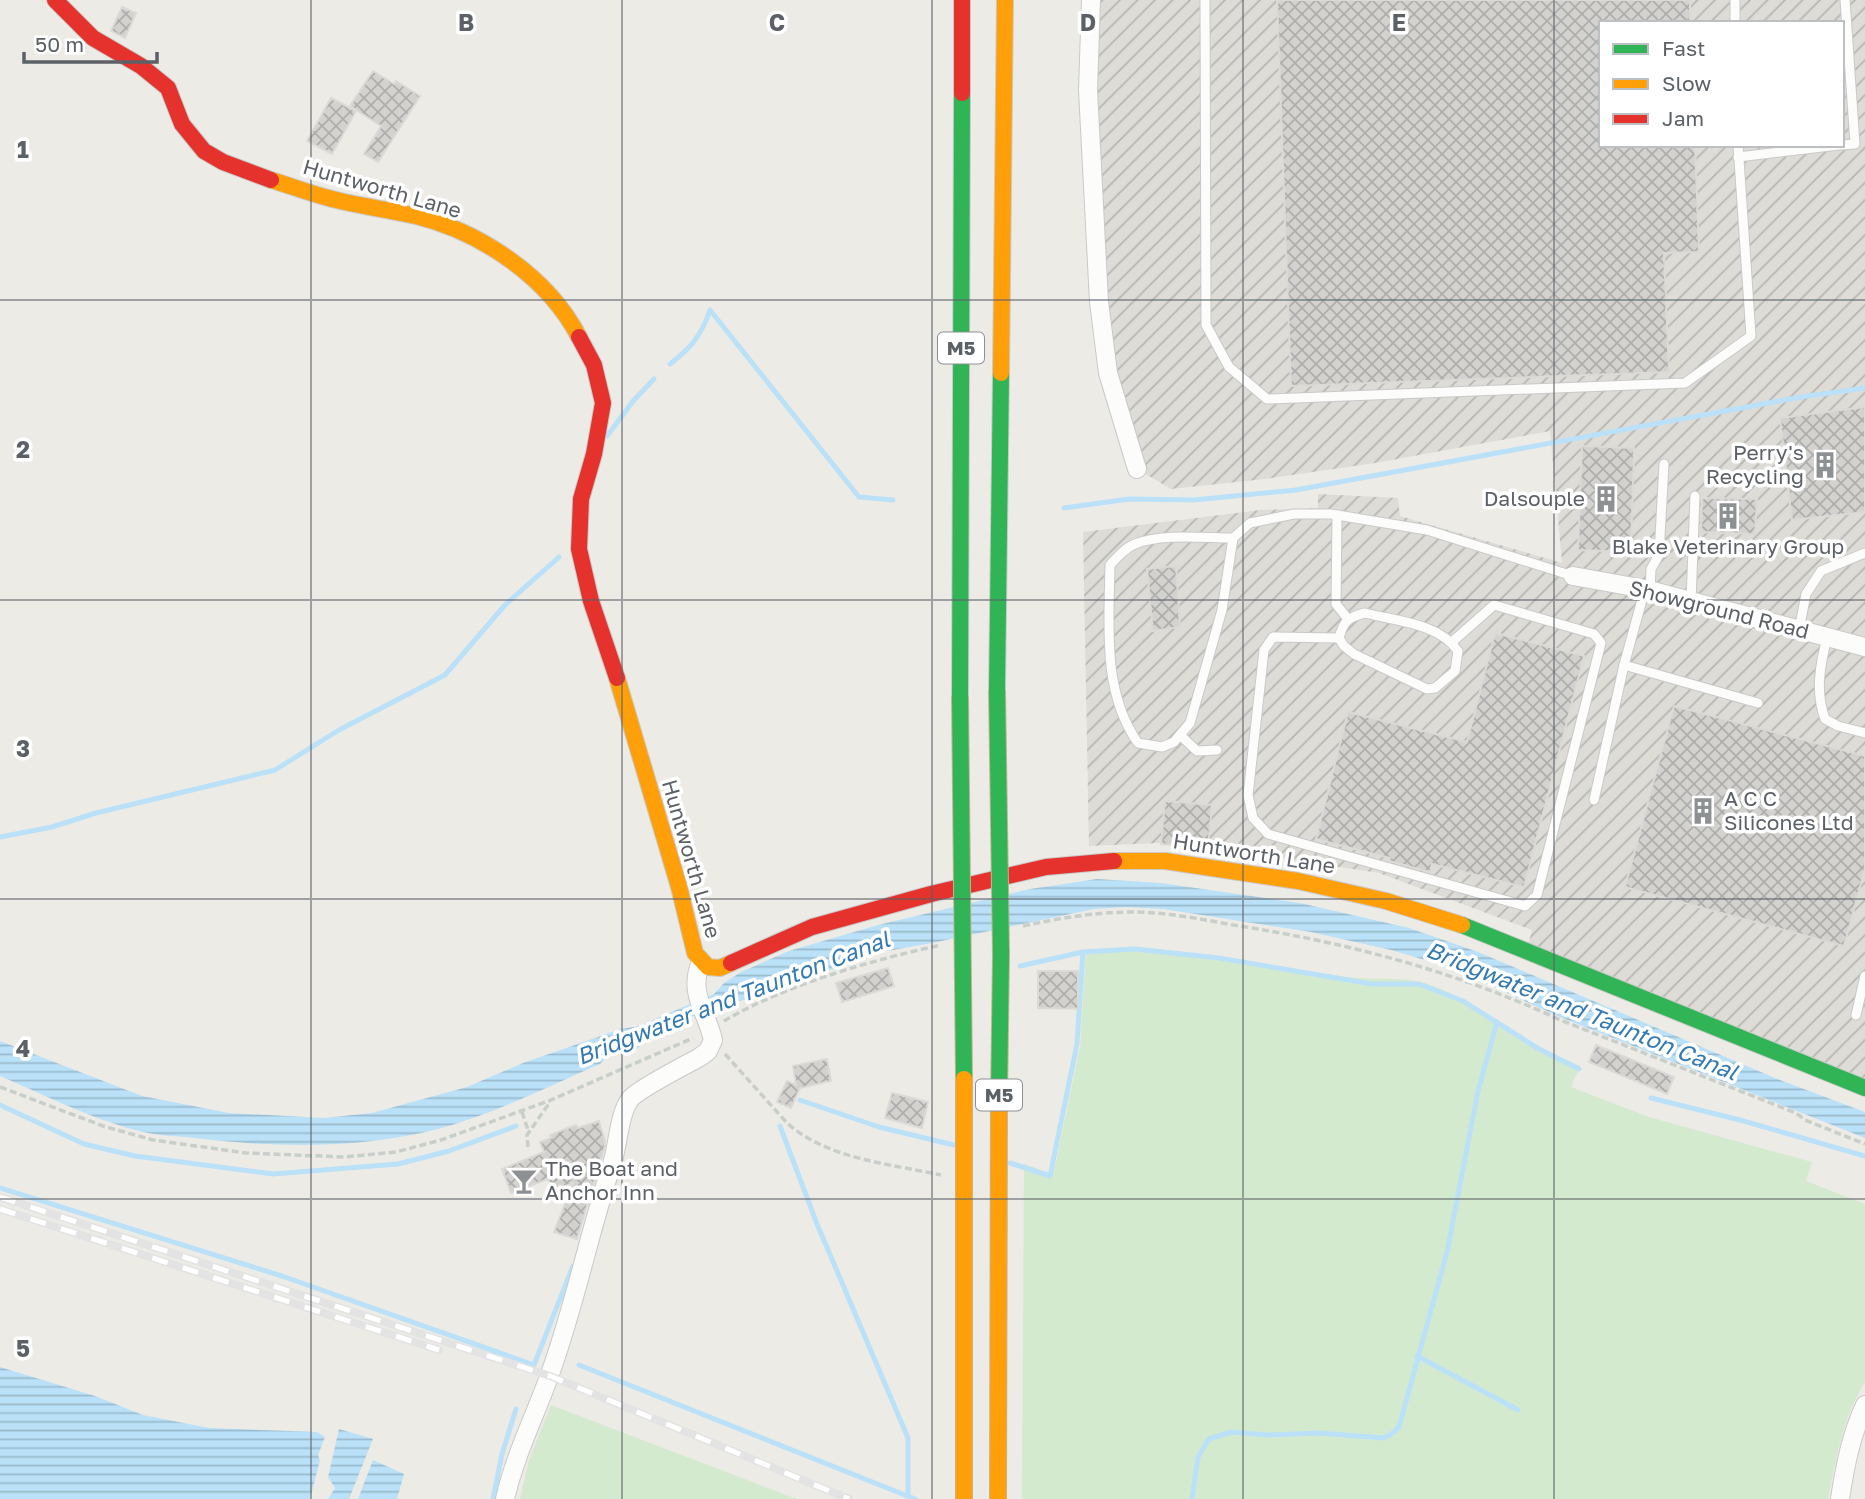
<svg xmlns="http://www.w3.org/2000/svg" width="1865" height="1499" viewBox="0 0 1865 1499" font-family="'Golos Text',sans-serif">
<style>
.industrial{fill:url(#industrial-furrows);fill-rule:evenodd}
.green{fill:#d4eacf}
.water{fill:url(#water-rules)}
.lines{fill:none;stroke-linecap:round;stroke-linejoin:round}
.stream{stroke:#bae1f8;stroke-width:5}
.building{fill:url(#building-cross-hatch);stroke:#dcdad6;stroke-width:2}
.lane-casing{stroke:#c9c9c9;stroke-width:11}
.street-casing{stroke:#c9c9c9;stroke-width:20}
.fast-casing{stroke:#c9c9c9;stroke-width:18}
.slow-casing{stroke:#c9c9c9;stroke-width:18}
.jam-casing{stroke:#c9c9c9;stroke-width:18}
.path{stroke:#c8ceca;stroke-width:3.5;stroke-dasharray:7 3.5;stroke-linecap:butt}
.lane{stroke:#fcfcfb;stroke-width:9}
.street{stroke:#fcfcfb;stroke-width:18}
.fast{stroke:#30b455;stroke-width:16}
.slow{stroke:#ff9f0a;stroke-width:16}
.jam{stroke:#e5322d;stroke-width:16}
.rail-casing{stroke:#e3e3e3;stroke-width:8}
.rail{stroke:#fff;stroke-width:5;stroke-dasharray:16;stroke-linecap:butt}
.fast-bridge-casing{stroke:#c5b293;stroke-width:18;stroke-linecap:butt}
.slow-bridge-casing{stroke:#c5b293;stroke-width:18;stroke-linecap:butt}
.fast-bridge{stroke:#30b455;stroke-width:16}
.slow-bridge{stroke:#ff9f0a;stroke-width:16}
.grid{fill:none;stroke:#5b6166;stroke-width:2;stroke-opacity:0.55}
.labels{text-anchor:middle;stroke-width:7;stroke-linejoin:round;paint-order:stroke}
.shield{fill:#fff;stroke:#8c9094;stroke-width:2}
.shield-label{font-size:19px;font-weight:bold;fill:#5b6166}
.street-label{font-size:21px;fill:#5b6166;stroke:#fff}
.poi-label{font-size:21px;fill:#5b6166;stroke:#fff;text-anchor:end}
.water-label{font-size:23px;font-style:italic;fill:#337ab3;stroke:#fff}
.grid-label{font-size:23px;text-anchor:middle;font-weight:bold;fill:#5b6166;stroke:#fff;stroke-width:7;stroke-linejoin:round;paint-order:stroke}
</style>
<defs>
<pattern id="industrial-furrows" width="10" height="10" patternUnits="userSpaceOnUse" patternTransform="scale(1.75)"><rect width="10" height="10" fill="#dedcd7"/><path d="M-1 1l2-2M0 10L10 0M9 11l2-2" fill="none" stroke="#b7b6b2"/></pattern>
<pattern id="water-rules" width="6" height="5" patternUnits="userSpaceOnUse" patternTransform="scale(1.75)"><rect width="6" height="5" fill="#bae1f8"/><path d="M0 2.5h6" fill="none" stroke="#9abacd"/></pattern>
<pattern id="building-cross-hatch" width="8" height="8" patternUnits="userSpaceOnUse" patternTransform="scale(1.75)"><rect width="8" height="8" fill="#d3d2cf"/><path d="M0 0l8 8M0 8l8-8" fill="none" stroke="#aeaeac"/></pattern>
</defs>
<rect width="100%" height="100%" fill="#edebe6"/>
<path class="industrial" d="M1091,0H1865V1088L1527,950L1532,930L1379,873L1233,851L1158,843L1089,846L1083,532L1261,510L1318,508V494L1398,498L1400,516L1562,563L1550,431L1375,463L1265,479L1171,489L1137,469L1108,373ZM1601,23H1842V145H1601Z"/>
<g class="green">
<path d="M1136,947C1207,953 1276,967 1346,977C1368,980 1402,977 1421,982C1467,995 1501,1026 1542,1048C1554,1055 1568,1060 1580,1066L1571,1087L1649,1117L1812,1162L1806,1181L1865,1204V1382C1843,1417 1836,1459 1828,1499H1022L1024,1164L1046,1172L1054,1171L1080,1047L1086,950Z"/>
<polygon points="551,1405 797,1499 520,1499 529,1460"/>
</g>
<g class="water">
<path d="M1097,879L1161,883L1300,903L1409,928L1478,952L1775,1078L1865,1112V1138L1560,1017L1452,968L1391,950L1311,932L1163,909L1127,907L1094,909L932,943L876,953L782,988L697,1014L647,1040L637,1049C622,1049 610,1054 600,1064C547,1087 494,1114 438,1129C360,1149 275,1148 195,1138C178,1136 160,1136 143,1132C93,1120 47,1096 0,1076V1041L142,1096L229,1113L324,1118L372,1113L467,1087L523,1063L621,1029L639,1026L714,994L724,983L741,972L789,951L878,925L1030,889Z"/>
<polygon points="0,1367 95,1396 143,1415 209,1428 317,1432 325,1437 318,1455 320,1460 310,1499 0,1499"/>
<polygon points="339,1429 373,1439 349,1499 328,1499 335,1488 328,1477"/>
<polygon points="373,1460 404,1474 397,1499 358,1499"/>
</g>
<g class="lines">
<g class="stream">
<path d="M670,364C691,348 701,336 710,310L859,497L893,500"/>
<polyline points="607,436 634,400 654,379"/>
<polyline points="1064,508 1129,499 1194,500 1296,490 1801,397 1865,388"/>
<polyline points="0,837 52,827 96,813 275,770 339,730 445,675 505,605 559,557"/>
<polyline points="1020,966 1083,952 1135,949 1219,958 1372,984 1419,984 1463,1001 1539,1049 1579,1069"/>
<polyline points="1651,1098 1740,1120 1865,1156"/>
<polyline points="800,1100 879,1127 954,1145"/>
<polyline points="0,1105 84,1144 135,1156 273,1174 398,1164 449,1151 516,1126"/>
<polyline points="780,1126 817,1224 908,1438 908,1496"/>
<polyline points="1010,1163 1050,1176 1077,1044 1083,952"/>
<polyline points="0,1188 282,1276 534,1365 573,1266"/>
<polyline points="1417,1356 1518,1410"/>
<polyline points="579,1365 915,1499"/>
<polyline points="493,1499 502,1454 516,1409"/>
<polyline points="1192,1499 1198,1457 1209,1439 1231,1432 1268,1435 1318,1433 1384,1438 1393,1433 1399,1427 1447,1252 1478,1091 1497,1022"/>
</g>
</g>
<g class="building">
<polygon points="1277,0 1690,0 1690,23 1601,23 1601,145 1695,145 1699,252 1664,253 1669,372 1291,386"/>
<polygon points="122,7 136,13 125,38 111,31"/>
<polygon points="373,71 394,84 396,81 420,96 378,162 364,154 381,126 350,106"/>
<polygon points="331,98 356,111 332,154 307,141"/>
<polygon points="1865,407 1865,512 1792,520 1780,418"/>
<polygon points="1582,446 1634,448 1631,552 1578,550"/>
<polygon points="1702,498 1757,499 1755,534 1701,532"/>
<polygon points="1176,566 1180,627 1153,631 1147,569"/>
<polygon points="1495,633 1584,656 1524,887 1432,864 1430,872 1389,861 1390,858 1316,839 1348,712 1467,742"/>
<polygon points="1674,706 1865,756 1865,868 1844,946 1625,887"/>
<polygon points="1165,801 1212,805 1208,848 1161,844"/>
<polygon points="888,968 894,986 842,1002 836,983"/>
<polygon points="1038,971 1078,971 1078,1009 1038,1008"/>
<polygon points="1596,1045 1674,1077 1667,1094 1589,1062"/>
<polygon points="827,1059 831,1081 800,1088 791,1108 777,1102 787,1081 796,1085 793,1066"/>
<polygon points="892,1093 928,1102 922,1128 885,1118"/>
<polygon points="599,1121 605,1141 605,1146 577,1239 554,1232 573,1183 553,1191 548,1179 511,1193 502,1169 544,1152 540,1142 551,1138 550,1135 576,1125 578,1128"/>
</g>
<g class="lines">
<defs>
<g id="lane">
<polyline points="1205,0 1206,325 1229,367 1267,399 1685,383 1751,336 1738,145"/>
<polyline points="1735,0 1735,23"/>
<polyline points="1842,145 1855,144 1845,0"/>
<polyline points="1738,157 1839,145"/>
<polyline points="1337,515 1336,604 1348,619"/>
<path d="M1233,538C1205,538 1161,533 1135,544C1125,548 1117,557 1110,565C1109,625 1102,692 1138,743L1162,747L1174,742L1190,723L1222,610L1233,538L1250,523L1294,514H1331L1427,530L1573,576"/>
<polyline points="1645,589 1624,665 1758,703"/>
<polyline points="1650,591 1651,569 1659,555 1664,464"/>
<polyline points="1691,602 1695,496"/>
<path d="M1365,613C1395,621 1439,623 1458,651L1455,671L1435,688L1427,689L1354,654L1344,646L1339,638C1343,622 1348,617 1365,613Z"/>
<polyline points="1799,630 1806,594 1821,571 1865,553"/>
<polyline points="1339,638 1273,637 1264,650 1248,795 1253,818 1268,834 1525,906 1537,895 1601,643 1594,634 1494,605 1452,642"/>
<path d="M1827,638C1820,665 1815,692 1825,719L1838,726L1865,733"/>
<polyline points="1180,735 1197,751 1217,750"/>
<polyline points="1594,800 1624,665"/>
<polyline points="1856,1015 1865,976"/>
</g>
<g id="street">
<polyline points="1091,0 1088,90 1099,302 1108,373 1137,469"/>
<polyline points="1573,576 1645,589 1865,647"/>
<path d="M505,1499C515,1455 535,1416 550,1374C575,1305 589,1233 612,1164C618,1146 619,1112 631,1098C642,1087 684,1066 700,1057L708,1051L713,1040C706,1010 688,993 701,962"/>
<path d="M1840,1499C1845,1466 1851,1435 1865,1405"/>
</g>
<g id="fast">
<polyline points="997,690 1001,373"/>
<polyline points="960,696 962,93"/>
<polyline points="1462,925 1865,1088"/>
</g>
<g id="slow">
<path d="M271,180C291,186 312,194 332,199C360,206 388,210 416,216C481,232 548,277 579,337"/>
<polyline points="1001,373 1005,0"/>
<polyline points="617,678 679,887 695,953 708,967 720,968 731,963"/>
<polyline points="1114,861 1165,861 1298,881 1386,901 1462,925"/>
</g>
<g id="jam">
<polyline points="55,0 93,38 141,66 168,88 182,124 204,151 223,162 271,180"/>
<polyline points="962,93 962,0"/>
<polyline points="579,337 594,365 603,403 594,454 581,499 579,549 591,601 617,678"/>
<polyline points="731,963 812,927 931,894 1046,867 1114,861"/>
</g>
</defs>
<use href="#lane" class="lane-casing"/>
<use href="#street" class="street-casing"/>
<use href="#fast" class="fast-casing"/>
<use href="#slow" class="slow-casing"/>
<use href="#jam" class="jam-casing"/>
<g class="path">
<path d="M1023,926C1060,918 1096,912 1133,912C1167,912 1200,919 1233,925C1345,942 1455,971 1558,1019L1796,1113L1805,1120L1865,1144"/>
<path d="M724,1021C785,985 872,960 941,945"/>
<path d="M725,1054L787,1123C827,1159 890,1164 941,1175"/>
<polyline points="0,1087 103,1126 153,1140 246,1153 344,1157 396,1152 441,1140 551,1100 693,1038"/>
<polyline points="522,1112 529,1133"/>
<polyline points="528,1147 527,1135 550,1102"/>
</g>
<use href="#lane" class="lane"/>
<use href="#street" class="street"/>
<use href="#fast" class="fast"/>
<use href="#slow" class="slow"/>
<use href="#jam" class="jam"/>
<defs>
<g id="rail">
<polyline points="0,1197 550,1376 849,1499"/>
<polyline points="0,1209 439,1350"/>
</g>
</defs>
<use href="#rail" class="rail-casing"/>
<use href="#rail" class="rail"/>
<defs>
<g id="fast-bridge">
<polyline points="997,690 1001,954 999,1098"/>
<polyline points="960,696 964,1079"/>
</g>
<g id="slow-bridge">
<polyline points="964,1499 964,1079"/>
<polyline points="998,1499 999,1098"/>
</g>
</defs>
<use href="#fast-bridge" class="fast-bridge-casing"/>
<use href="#slow-bridge" class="slow-bridge-casing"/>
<use href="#fast-bridge" class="fast-bridge"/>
<use href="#slow-bridge" class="slow-bridge"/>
</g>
<path class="grid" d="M311,0V1499M622,0V1499M932,0V1499M1243,0V1499M1554,0V1499M0,300H1865M0,600H1865M0,899H1865M0,1199H1865"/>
<defs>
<symbol id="building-bare" viewBox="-9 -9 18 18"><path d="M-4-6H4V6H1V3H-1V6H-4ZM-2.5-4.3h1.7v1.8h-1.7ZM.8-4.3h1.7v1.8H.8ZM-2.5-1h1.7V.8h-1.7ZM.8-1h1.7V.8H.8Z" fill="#8e9193" stroke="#fff" stroke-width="2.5" paint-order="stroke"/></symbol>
<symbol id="bar-bare" viewBox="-9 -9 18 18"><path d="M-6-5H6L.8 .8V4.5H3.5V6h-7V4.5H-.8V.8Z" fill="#8e9193" stroke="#fff" stroke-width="2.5" paint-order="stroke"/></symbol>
</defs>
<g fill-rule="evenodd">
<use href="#building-bare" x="1806" y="446" width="38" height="38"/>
<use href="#building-bare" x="1587" y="480" width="38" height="38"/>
<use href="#building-bare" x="1709" y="497" width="38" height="38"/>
<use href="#building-bare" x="1684" y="792" width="38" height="38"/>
<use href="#bar-bare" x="505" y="1162" width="38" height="38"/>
</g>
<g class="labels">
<g class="shield">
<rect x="938" y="332.5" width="46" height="31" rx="5"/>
<rect x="976" y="1079.5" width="46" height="31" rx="5"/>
</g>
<g class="shield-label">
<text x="961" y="355">M5</text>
<text x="999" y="1102">M5</text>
</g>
<g class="street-label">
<text transform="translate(382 189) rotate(16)" y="7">Huntworth Lane</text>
<text transform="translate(1719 610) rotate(14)" y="7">Showground Road</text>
<text transform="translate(1254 854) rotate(9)" y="7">Huntworth Lane</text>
<text transform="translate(691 859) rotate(74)" y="7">Huntworth Lane</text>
</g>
<g class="poi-label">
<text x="1804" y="460">Perry's<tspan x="1804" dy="24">Recycling</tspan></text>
<text x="1585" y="506">Dalsouple</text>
<text x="1728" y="554" text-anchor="middle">Blake Veterinary Group</text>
<text x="1724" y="806" text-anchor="start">A C C<tspan x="1724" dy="24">Silicones Ltd</tspan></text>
<text x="545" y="1176" text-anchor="start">The Boat and<tspan x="545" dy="24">Anchor Inn</tspan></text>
</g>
<g class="water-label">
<text transform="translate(733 998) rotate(-21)" y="8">Bridgwater and Taunton Canal</text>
<text transform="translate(1582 1011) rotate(22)" y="8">Bridgwater and Taunton Canal</text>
</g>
</g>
<g class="grid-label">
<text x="466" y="31">B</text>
<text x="777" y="31">C</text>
<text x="1088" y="31">D</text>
<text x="1399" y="31">E</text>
<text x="23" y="158">1</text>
<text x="23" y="458">2</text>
<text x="23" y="757">3</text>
<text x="23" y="1057">4</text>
<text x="23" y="1357">5</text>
</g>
<rect x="1599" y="21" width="245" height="126" fill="#ffffff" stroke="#bdc0c2" stroke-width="2"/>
<rect x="1613" y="44" width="35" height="10" fill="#30b455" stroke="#bdc0c2" stroke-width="2"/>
<text x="1662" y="56" font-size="21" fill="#5b6166">Fast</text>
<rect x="1613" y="79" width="35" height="10" fill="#ff9f0a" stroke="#bdc0c2" stroke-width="2"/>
<text x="1662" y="91" font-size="21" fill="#5b6166">Slow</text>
<rect x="1613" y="114" width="35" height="10" fill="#e5322d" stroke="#bdc0c2" stroke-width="2"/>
<text x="1662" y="126" font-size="21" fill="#5b6166">Jam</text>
<path d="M24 52v10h133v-10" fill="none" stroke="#5b6166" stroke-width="3.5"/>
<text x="35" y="52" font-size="21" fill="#5b6166" stroke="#ffffff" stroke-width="5" paint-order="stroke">50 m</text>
</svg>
